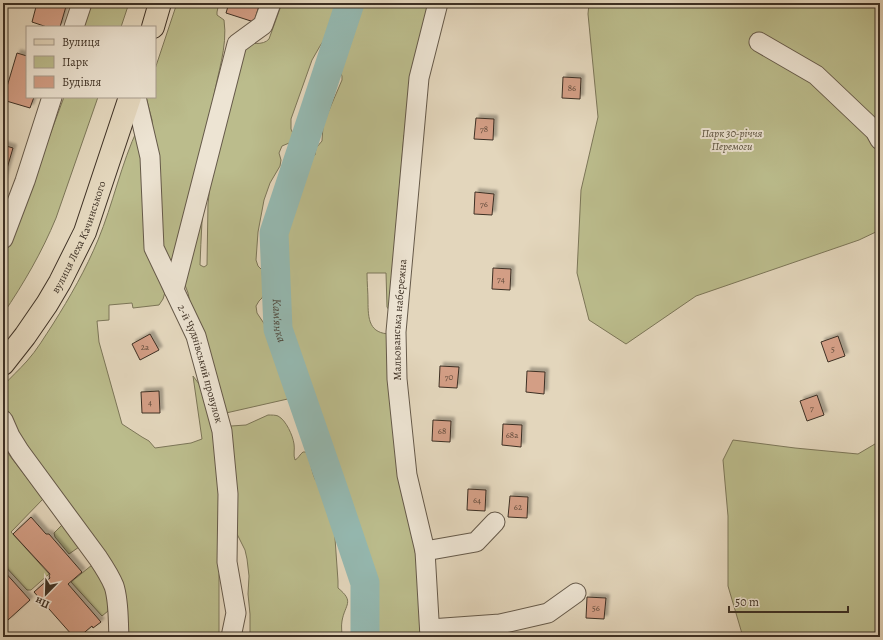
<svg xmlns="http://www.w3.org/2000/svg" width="883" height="640" viewBox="0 0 883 640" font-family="Alegreya,serif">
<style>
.green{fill:#bbbc8c;stroke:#7c7658}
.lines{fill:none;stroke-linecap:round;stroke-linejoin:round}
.river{stroke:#95b9b1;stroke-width:29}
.building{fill:#d39e85;stroke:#3d3024;filter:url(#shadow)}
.minor-casing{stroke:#665a4a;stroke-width:21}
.major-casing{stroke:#3d3024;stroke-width:24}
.minor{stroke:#ede4d3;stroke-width:19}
.major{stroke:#e3d6bc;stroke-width:22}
.labels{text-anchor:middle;stroke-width:4;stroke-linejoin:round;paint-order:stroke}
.number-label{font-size:9px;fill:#624c3c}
.park-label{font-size:11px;font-style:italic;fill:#564c39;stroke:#ede4d3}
.street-label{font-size:11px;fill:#3d3024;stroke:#ede4d3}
.water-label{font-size:12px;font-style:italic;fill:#4f4b40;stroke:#ede4d3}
</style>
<defs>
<filter id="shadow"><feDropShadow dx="3.5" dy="-3.5" stdDeviation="1" flood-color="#0004"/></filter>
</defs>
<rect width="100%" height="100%" fill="#e3d6bc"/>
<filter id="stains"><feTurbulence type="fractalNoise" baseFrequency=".005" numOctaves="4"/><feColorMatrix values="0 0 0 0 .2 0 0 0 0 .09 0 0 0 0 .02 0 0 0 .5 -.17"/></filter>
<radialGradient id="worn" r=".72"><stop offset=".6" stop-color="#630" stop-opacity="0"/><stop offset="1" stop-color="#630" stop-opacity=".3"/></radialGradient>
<g class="green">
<polygon points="91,3 129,3 121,27 81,27"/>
<path d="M177,3H219L217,12V15L224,20C228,47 217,74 213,101C206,155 202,210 200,265L204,267L207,265L208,204L215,137L242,42C250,43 263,46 269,39L282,3H336L326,37L320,46L312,60L291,119V129L294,136V141L282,146L279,153L281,160L280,166L270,183L264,200L258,232L256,260L258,266L262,270L264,294L262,298L259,301L256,306L257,313L271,334L274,346L277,356L282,365L292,398L226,413L194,321L188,293L185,285L162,252L153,134L152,120L146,97H155V69Z"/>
<path d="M357,3H434L411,129L404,135L389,310L387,307L386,273H367C367,283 368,292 368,301C368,319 369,334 391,334L412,514L428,637H379L378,629L375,601L369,574L363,553L349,524L345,503L341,493L330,480L324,462L320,457L317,442L309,417L303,413L302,409L305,387L304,378L300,366L295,358L293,351L291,340L284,315L279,269L280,259L278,251V243L282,223L286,214L291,209L294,205L297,195L300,184V176L302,171L305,165L315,155L316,148L322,141L323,126L327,115L342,80V76L337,65L338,59L339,54L347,41L350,25Z"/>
<polygon points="589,3 880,3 880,230 859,240 696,296 626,344 589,320 577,273 581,190 598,117 588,14"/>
<path d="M64,97H98L56,218C42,252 24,283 3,314V259L34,183L37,170Z"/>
<path d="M138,128L166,289L163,299L159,305L133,308L132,303L109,305V320L97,321L99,342L122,424L142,437L149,441L155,448L191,443L202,439L193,376L202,388L215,439L222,523L221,568L219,575V637H127L126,607L27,451L3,401V386C11,377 19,370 27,361C37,350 45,336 53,324C70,297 86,269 98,240C113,204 121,164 138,128Z"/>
<path d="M268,415C271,415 276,415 278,416C286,420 293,436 294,444C295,449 293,455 295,460C298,459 300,454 303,452H306C311,460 311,470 315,479C318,485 324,490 327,497C331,505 330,515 334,524L338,581V588C355,602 345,604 342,621C341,626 342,632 342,637H250V614L248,594L249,576L247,559L245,550L237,534L235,526L228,429L231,426L246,425Z"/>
<polygon points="733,440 795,448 858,454 880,441 880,637 743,637 728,586 728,516 723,460"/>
<polygon points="3,443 10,456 43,499 11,532 49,574 31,590 27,590 3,564"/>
<polygon points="62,525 79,547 69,554 55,537 54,533"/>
<polygon points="92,565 97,572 107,592 108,611 102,616 71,582"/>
</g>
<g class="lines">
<path class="river" id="s1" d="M350,3L274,233L278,329L334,491L365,583V637"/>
</g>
<g class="building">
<polygon points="37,3 67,3 60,27 47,27 32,22"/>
<polygon points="229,3 260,3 254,22 226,13"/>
<polygon points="17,53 27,56 27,97 34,97 30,108 3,100"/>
<polygon points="563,77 581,78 580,99 562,98"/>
<polygon points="476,118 494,119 493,140 474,139"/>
<polygon points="3,145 13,148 3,182"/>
<polygon points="475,192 494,194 492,215 474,214"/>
<polygon points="493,268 511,269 510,290 492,289"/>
<polygon points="150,334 159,350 140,360 132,344"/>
<polygon points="838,336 845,356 828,362 821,342"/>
<polygon points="440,366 459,367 457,388 439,387"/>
<polygon points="527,371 545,372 544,394 526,392"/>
<polygon points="159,391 160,413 142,413 141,392"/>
<polygon points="817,395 824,415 807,421 800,401"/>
<polygon points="433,420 451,421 450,442 432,441"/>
<polygon points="503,424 522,425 521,447 502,445"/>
<polygon points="468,489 486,490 485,511 467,510"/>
<polygon points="510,496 528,497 527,518 508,517"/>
<polygon points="31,517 46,534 49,534 82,572 68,584 101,622 93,628 92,626 79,637 70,637 72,635 34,592 50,578 49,576 50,574 13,534"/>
<polygon points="3,570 30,600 8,620 3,615"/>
<polygon points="587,597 606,598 604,619 586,618"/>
</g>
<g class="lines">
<defs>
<g id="minor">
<polyline points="74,27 82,3"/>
<polyline points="759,42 816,75 875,131 880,140"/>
<path id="s2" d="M136,97L150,157L154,248L196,336L222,431L228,494L227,562L236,613L231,637"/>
<polyline points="3,239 25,181 52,97"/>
<polyline points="174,290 237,44 263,25 271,3"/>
<path d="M3,420L10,436L20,452L98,558C104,567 110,576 114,586C119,601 118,621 119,637"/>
<polyline points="425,551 476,542 495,522"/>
<polyline points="430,629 500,624 548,613 576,593"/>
<path id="s3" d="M430,637L425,551L407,475L397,379L396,332L419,78L438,3"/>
</g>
<g id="major">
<polyline points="153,27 160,3"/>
<path id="s4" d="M3,364L25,336L47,304L60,282L85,232L130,97"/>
</g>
</defs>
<use href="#minor" class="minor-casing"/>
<use href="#major" class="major-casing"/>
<use href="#minor" class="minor"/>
<use href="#major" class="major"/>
</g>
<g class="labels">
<g class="number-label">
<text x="572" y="91">86</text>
<text x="484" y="132">78</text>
<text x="484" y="207">76</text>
<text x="501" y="282">74</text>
<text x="145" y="350">2а</text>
<text x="833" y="352">5</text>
<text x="449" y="380">70</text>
<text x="150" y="405">4</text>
<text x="812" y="411">7</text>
<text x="442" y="434">68</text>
<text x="512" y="438">68а</text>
<text x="477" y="503">64</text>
<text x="518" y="510">62</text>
<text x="596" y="611">56</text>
</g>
<g class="park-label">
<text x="732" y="137">Парк 30-річчя<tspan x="732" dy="13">Перемоги</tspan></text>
</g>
<g class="street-label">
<text dy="4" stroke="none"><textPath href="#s4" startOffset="149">вулиця Леха Качинського</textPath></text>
<text dy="4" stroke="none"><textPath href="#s3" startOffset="320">Мальованська набережна</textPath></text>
<text dy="4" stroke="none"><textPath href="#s2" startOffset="278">2-й Чуднівський провулок</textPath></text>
</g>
<g class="water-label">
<text dy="4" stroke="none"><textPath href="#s1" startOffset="330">Кам'янка</textPath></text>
</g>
</g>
<rect width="883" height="640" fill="none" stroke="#e3d6bc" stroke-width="16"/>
<rect x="4" y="4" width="875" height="632" fill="none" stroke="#3d3024" stroke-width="2"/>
<rect x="8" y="8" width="867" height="624" fill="none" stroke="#3d3024"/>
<rect x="26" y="26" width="130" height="72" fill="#ede4d3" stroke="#a79c8d"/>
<rect x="34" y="39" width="20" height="6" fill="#e3d6bc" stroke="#a79c8d"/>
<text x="62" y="46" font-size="12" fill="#3d3024">Вулиця</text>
<rect x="34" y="56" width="20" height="12" fill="#bbbc8c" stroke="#a79c8d"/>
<text x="62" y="66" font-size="12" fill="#3d3024">Парк</text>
<rect x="34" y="76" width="20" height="12" fill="#d39e85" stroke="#a79c8d"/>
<text x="62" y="86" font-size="12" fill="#3d3024">Будівля</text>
<g transform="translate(46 594) rotate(203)" stroke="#ede4d3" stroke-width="3" paint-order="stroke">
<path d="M0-3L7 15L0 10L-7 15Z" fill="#3d3024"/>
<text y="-6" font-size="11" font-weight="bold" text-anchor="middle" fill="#3d3024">Пн</text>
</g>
<path d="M729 606v6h119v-6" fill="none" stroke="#3d3024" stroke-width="2"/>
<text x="735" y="606" font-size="12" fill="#3d3024" stroke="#ede4d3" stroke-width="3" paint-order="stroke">50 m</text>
<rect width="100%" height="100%" filter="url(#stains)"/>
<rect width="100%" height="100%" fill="url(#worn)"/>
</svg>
